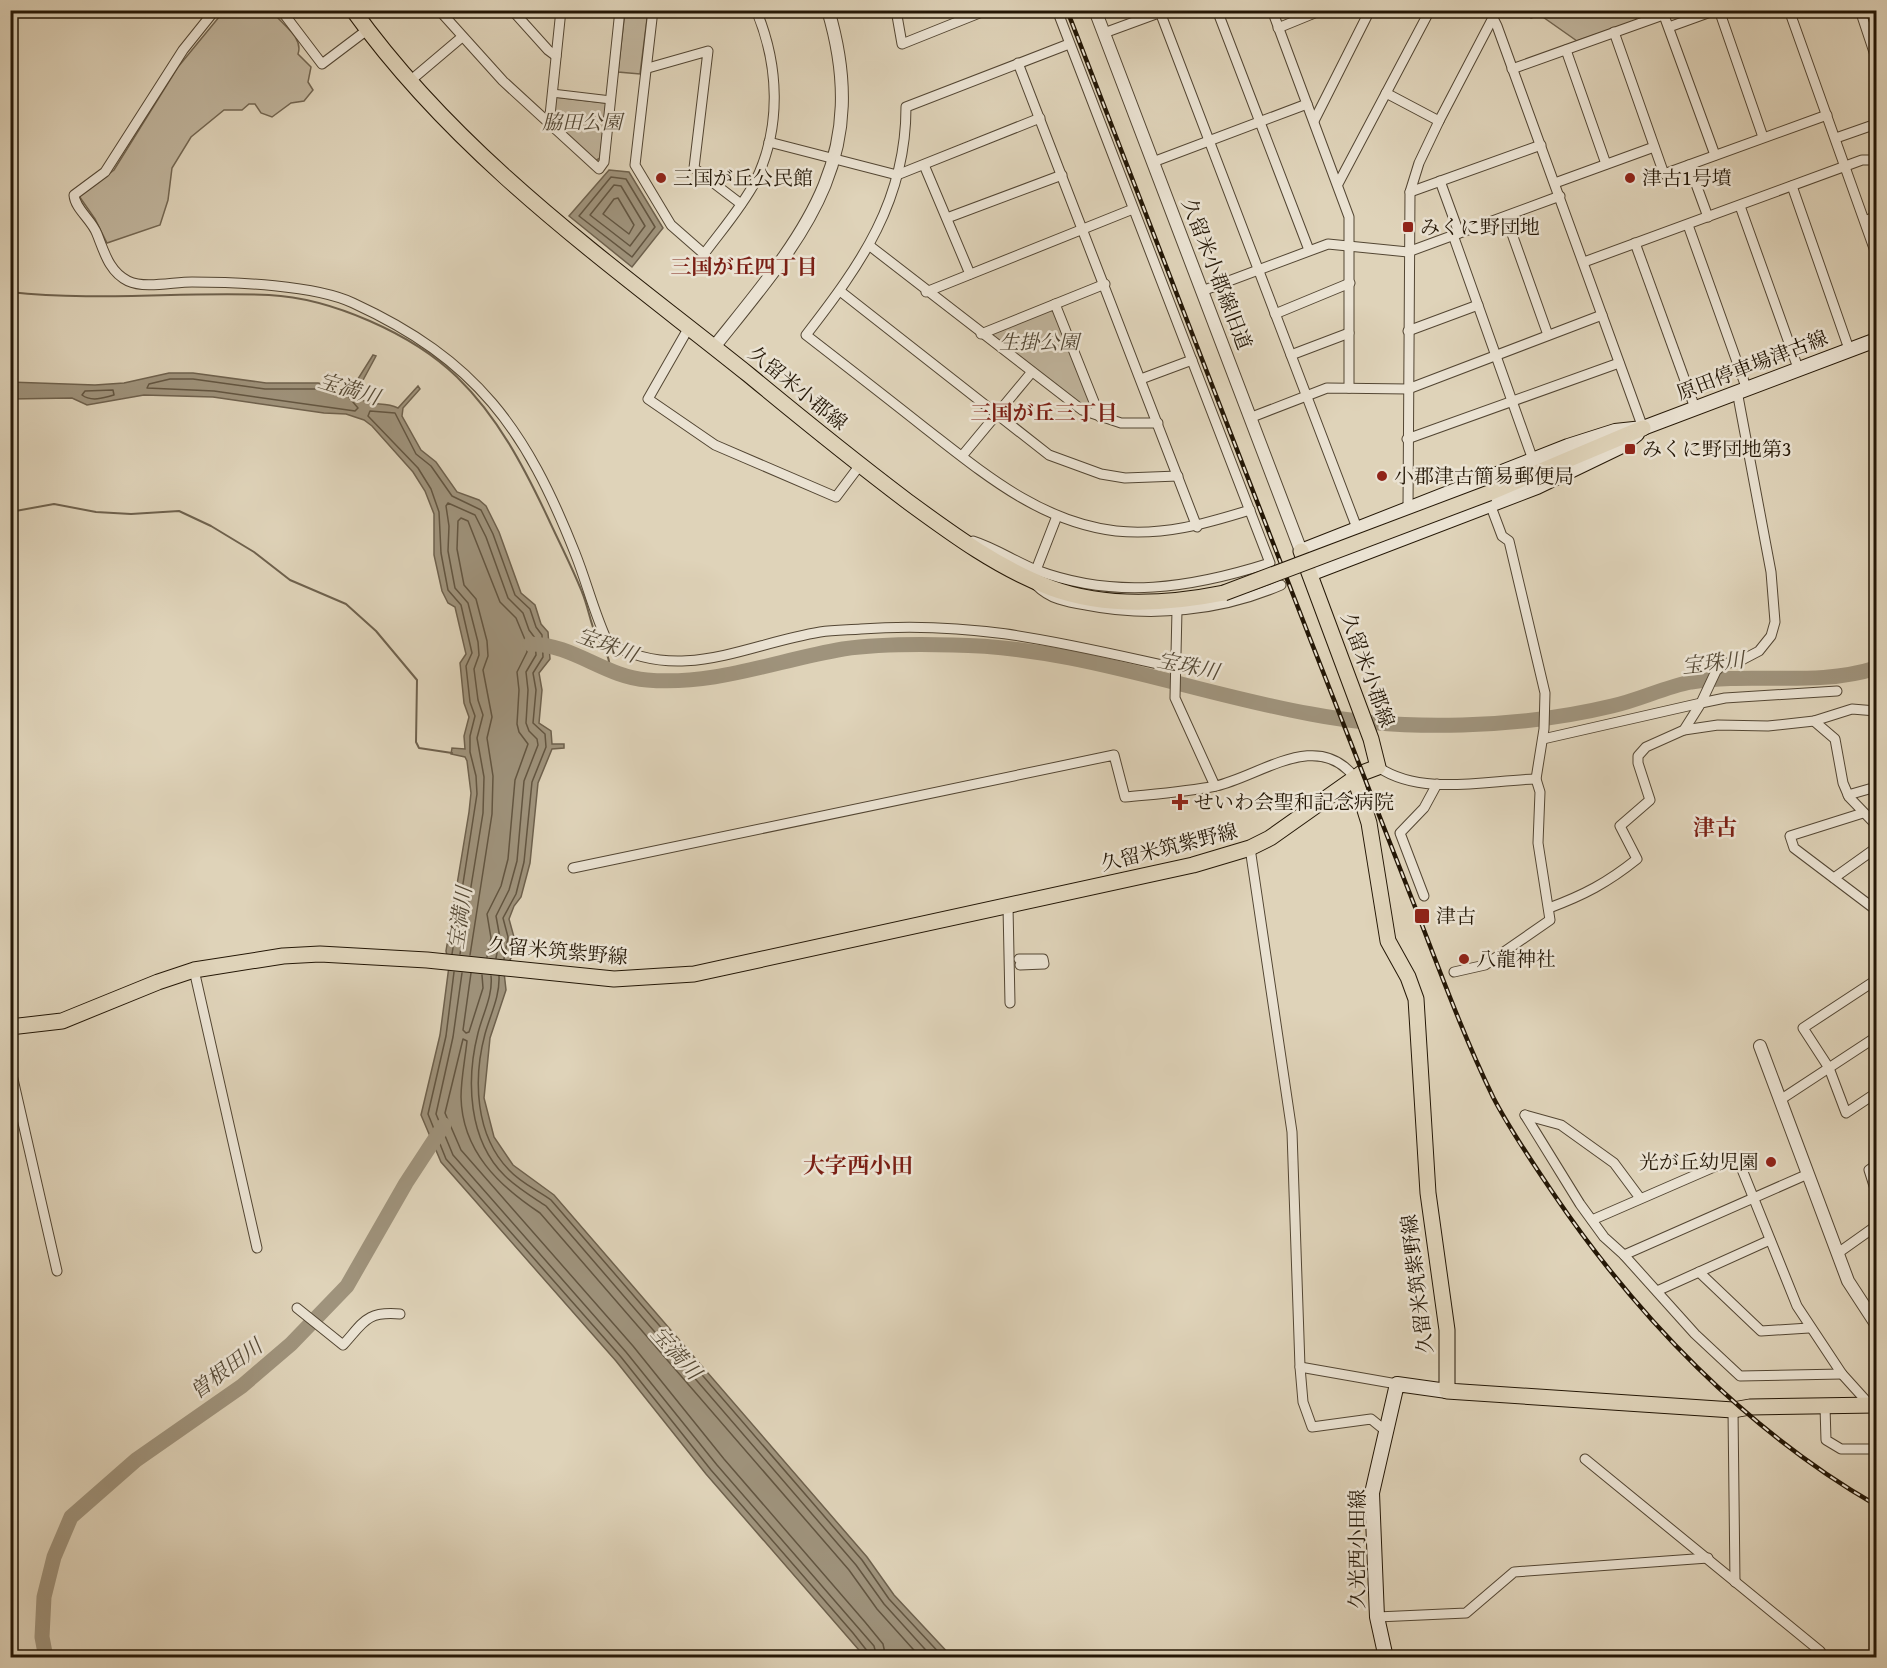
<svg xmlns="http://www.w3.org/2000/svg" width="1887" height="1668" viewBox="0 0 1887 1668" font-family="'Gentium Book Plus','Noto Serif JP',serif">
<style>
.green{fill:#bfb39b;stroke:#726550;stroke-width:1.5}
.water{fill:#9f937c;stroke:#6e614d;stroke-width:1.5}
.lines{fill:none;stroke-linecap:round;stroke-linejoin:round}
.shore{stroke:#625541;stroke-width:1.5}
.stream{stroke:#6e614d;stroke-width:2}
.river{stroke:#9f937c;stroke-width:15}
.pedestrian-casing{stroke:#534633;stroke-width:9}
.minor-casing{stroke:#534633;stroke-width:11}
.tertiary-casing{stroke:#534633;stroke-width:14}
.secondary-casing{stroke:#241706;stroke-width:16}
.primary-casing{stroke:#241706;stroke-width:17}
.pedestrian{stroke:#eae2d2;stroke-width:7}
.minor{stroke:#eae2d2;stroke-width:9}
.tertiary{stroke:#eae2d2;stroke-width:12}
.secondary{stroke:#eae2d2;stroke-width:14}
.primary{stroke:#dfd3b9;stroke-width:15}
.rail-casing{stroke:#241706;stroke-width:4.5}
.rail{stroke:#eae2d2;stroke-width:2;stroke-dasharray:7;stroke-linecap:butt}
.primary-bridge-casing{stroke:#241706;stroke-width:17;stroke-linecap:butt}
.primary-bridge{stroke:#dfd3b9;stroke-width:15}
.poi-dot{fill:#8f2418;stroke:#eae2d2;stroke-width:2}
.labels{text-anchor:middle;stroke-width:5;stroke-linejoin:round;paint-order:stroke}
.park-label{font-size:20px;font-style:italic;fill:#524633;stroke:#eae2d2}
.poi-label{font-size:20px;fill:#241706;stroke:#eae2d2;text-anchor:start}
.street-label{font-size:20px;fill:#241706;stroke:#eae2d2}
.neighbourhood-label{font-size:21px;font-weight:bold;fill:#7a1f14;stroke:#eae2d2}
.water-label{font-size:21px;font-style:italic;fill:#554935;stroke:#eae2d2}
.quarter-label{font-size:22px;font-weight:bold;fill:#7a1f14;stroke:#eae2d2}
</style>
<rect width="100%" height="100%" fill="#dfd3b9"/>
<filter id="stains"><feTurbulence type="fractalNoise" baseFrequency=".00333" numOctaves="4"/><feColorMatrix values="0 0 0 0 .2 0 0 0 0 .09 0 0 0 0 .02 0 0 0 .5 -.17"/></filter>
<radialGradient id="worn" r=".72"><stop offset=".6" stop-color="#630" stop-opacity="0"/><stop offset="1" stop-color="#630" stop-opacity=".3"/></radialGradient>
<g class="green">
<path d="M224,11H272C281,24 304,37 298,54L311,67L308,82L313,90L304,101L291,103L272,117L261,113L255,104H249L242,110H224L191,137L172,168L168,200L160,225L107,243L95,219L79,196L114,170L178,67Z"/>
<polygon points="625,11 648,11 640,74 618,72"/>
<polygon points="1528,11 1634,11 1637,20 1577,41 1540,15 1531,18"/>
<polygon points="555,97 606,103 600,158 595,161 552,120"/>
<polygon points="1050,310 1055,312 1092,406 1087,409 991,338 992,333"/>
</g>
<g class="water">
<polygon points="609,170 629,172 663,228 632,267 569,216"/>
<path d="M373,355L376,356L355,395C371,409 382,400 398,408L418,386L420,389L403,408L402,416L421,450L436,462L457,492L479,500L486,506L499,532L521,593L535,605L541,624L548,632L550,659L539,673L542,690L539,723L551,731L552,744H564V748L552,749L538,783L530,863L521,897L514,906L509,919L514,937L512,956L504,972L506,990L490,1038L484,1098L494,1137L513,1165L554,1195L867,1557L894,1595L952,1657H865L706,1474L616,1361L441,1162L421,1115L440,1035L449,966L446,951L469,812L471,793L467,761L465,757L451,754L452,748L465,749L464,736L469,717L464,703L460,663L466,654L455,607L448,603L442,591L434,555V514L425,491L413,472L372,426L364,420L346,414L324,413L213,397L144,395L87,405L72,398L11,399L10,382L95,385L124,383L169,373H193L266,383H318L351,390Z"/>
</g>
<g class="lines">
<g class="shore">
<polygon points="611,177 626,179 655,227 632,257 579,216"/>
<polygon points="614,185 621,186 645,226 630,246 590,215"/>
<polygon points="618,198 634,225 629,234 603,214 614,199"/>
<polygon points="170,379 193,379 265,389 317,389 347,395 358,408 355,411 214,391 147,388 149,384"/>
<path d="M113,390L114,395C104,398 91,402 82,395L85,391Z"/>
<polyline points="452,954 477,794 476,776 470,752 470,736 475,716 470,702 466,666 472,653 461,605 448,590 441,553 439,512 431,489 418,468 368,416 370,411 395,413 416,454 431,466 452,496 481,510 493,534 515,595 530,609 536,627 542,635 543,657 533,673 536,690 533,723 545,734 546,747 532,782 524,862 516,894 503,918 508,937 504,959"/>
<polyline points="460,954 483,813 484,777 477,738 483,715 478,700 474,669 479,655 478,642 468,603 455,588 448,551 449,526 446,506 448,503 475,515 486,537 508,598 523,613 529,630 535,638 536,655 526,672 528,690 526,723 529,731 537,739 538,745 524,781 517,861 509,890 496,916 500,938 496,958"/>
<polyline points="470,955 492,814 493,776 487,738 492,717 483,670 488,656 487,641 476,599 464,585 457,549 458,521 461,518 468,521 500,602 516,618 526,642 527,652 517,672 519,690 517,724 519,732 528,744 515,780 508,859 501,886 487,914 491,938 487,957"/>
<polyline points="454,972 446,1036 428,1114 446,1159 621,1357 711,1470 853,1633 868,1652 869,1658"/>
<polyline points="462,973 453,1037 436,1114 453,1155 626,1352 717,1465 874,1646 877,1658"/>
<polyline points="471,973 463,1030 466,1033 469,1032 483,988 482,975"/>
<path d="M491,976C493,996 483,1013 478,1033C466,1080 468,1140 505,1176C517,1188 531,1196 546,1206L856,1565L884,1604L933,1658"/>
<path d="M499,976C500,997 490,1015 485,1034C473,1079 475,1135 509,1170C521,1183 537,1190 551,1200L862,1560L889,1599L944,1658"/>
<path d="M886,1658L883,1644L865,1622L724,1459L633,1346L461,1150L445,1113L463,1039L467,1041C465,1060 461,1079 461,1097C462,1151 499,1186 540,1213L849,1570L877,1609L921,1658"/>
</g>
<g class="stream">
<path d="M10,292C97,302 183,291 269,295C331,298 413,334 457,377C498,417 524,467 548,518C559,542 572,567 582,592C588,606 590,622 596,635C604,649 610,655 610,672"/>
<polyline points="10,512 54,504 96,512 131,514 179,511 211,526 254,552 290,580 346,604 376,631 417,680 416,742 419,748 452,753"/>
</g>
<g class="river">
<path d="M530,644C573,644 605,677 647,680C714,686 778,660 843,649C878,644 918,644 953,645C1075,646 1193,693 1311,714C1404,732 1521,728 1612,706C1639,700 1665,687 1691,682C1752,672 1817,687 1876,668"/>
<polyline points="46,1658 42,1637 44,1597 54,1557 71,1517 136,1460 242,1386 291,1344 347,1286 406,1183 444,1125"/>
</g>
<defs>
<polyline id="pedestrian" points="552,93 611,100"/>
<g id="minor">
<path d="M215,10L183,50L105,172L74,195C75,209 92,220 97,234C104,251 109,272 128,281C145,289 173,282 192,282C235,282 315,285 353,303C477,360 526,429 575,553C587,583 594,613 608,643C682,684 746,644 820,632C834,630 848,630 861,629C976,620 1066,644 1176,668"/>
<polyline points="281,10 322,64 367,30"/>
<polyline points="439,10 503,81 599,169 604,162 620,10"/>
<polyline points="512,10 548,50 556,56"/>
<path d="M653,10L635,165L671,225L704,254C721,231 742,207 755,182C782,127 779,65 756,10"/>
<polyline points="896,10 902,44 987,10"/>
<polyline points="1217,10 1309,250"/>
<polyline points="1272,10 1349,217 1349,388"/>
<polyline points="1489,10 1497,26 1643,428"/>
<polyline points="1662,10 1715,155"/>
<polyline points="1719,10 1763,137"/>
<polyline points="1789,10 1876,254"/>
<polyline points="1860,10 1876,58"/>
<polyline points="1160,12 1357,528"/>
<polyline points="1669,27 1716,10"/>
<polyline points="1278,28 1322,10"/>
<polyline points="1614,32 1664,174 1827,115"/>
<polyline points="1104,33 1164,11"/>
<path d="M1069,44L906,107C906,201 861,264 806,335C846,366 886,397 925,428C983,473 1040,522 1116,531C1163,536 1205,524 1250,510"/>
<polyline points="1566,50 1606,164"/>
<polyline points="1018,63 1197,527"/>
<polyline points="648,68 708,51 694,168 741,204"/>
<polyline points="1512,69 1663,15"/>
<polyline points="410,81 462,37"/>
<polyline points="1386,93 1439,121"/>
<polyline points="1314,121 1370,10"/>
<polyline points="549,125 561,10"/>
<polyline points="1836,138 1876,124"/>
<polyline points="769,142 897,175 1040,118"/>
<polyline points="1153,162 1307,104"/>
<polyline points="924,165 970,274"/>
<polyline points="1689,165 1708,217"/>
<polyline points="1440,181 1459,233"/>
<polyline points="1555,183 1654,147"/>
<polyline points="1338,184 1430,10"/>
<polyline points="1792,186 1849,349"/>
<polyline points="1410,192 1541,145"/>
<polyline points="1740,206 1798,368"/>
<polyline points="1506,217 1548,335"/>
<polyline points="947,218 1062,175"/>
<polyline points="1865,221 1876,216"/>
<polyline points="1688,225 1746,387"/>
<polyline points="1453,235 1533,460"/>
<polyline points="1635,243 1695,408"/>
<polyline points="870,246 1082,410 1121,423 1158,423"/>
<polyline points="1584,262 1862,160 1876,160"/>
<polyline points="840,291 1049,455 1101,474 1125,478 1178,476"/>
<polyline points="1202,291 1328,244 1408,252 1560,196"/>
<polyline points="926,292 1133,209"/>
<polyline points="1055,304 1100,417"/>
<polyline points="1275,314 1350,283"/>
<polyline points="688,329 648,399 715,445 836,497 860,465"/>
<polyline points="1408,331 1478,305"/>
<polyline points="981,334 1105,284"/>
<polyline points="1291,355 1349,333"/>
<polyline points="1141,379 1192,360"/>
<polyline points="1252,417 1327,388 1408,389 1602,315"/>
<polyline points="1407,439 1619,363"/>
<polyline points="962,456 1031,373"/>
<polyline points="1410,514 1408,509 1410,192 1419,163 1439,121 1497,10"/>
<path d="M973,541C995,548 1014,561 1036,570C1116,600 1191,588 1270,563L1057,10"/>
<polyline points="1036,570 1057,516"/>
<path d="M1036,585C1050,599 1066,602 1086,605C1151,618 1221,611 1281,585"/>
<polyline points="1177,610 1175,698 1215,786"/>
<polyline points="1814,721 1835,739 1843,783 1849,797 1876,825"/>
<polyline points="1684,730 1718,725 1768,726 1814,721 1852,709 1876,711"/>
<polyline points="1543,739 1701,703 1716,671 1723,664 1740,661 1759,651 1771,636 1775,622 1771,572 1737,391"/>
<path d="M1378,767C1422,797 1487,780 1536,779"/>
<polyline points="1848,795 1876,787"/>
<polyline points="1863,813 1790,836 1794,848 1872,907 1876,904"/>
<polyline points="1250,848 1292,1132 1300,1367 1303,1402 1312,1427 1371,1419 1387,1432"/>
<path d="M573,868L1114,755L1125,797C1155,794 1186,792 1216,786C1260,776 1318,728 1355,778"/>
<polyline points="1834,878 1876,848"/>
<polyline points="1424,896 1400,833 1424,808 1437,784"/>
<polyline points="1008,907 1010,1003"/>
<path d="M1549,908C1584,895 1607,883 1637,859L1620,826L1650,800L1638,763V756L1646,747L1684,730L1701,703L1725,698L1837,691"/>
<polyline points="1019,959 1043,959 1044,964 1020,965"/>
<polyline points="194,970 257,1248"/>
<polyline points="1454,972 1485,965 1550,920 1538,843 1540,792 1536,779 1544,729 1545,693 1509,541 1502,536 1490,504"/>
<polyline points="1876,980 1803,1028 1829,1068 1846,1113 1876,1093"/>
<polyline points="10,1066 57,1271"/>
<polyline points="1780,1100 1876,1037"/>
<polyline points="1525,1115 1580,1204 1604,1237 1624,1255 1695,1334 1740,1376 1842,1374"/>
<polyline points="1525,1115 1561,1125 1614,1163 1640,1198"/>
<polyline points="1876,1165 1869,1170 1876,1192"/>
<polyline points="1592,1220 1737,1157 1797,1306 1842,1374 1870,1405"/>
<polyline points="1838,1253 1876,1226"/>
<polyline points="1624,1255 1808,1174"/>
<polyline points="1699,1272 1761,1331 1809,1328"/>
<polyline points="1657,1291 1770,1240"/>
<path d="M297,1308L343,1345C364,1322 366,1311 400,1314"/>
<polyline points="1300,1367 1397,1384"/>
<polyline points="1825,1407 1826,1440 1841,1449 1876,1449"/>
<polyline points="1733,1410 1735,1582"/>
<polyline points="1585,1459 1820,1651 1825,1658"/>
<polyline points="1377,1617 1466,1613 1514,1572 1708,1558"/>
</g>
<g id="tertiary">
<polyline points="1095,10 1301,551"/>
<path d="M714,347C802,237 873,161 828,10"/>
<polyline points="1760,1046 1848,1281 1876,1324"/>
</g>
<g id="secondary">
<polyline points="1301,551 1568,446 1615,431 1643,428 1876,340"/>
<polyline points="1310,574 1537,487 1622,446 1637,434"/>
<polyline points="1386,1658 1377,1617 1372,1493 1397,1384 1447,1391"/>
</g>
<g id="primary">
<path d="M353,10C460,159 608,262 749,375C801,418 853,460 907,501C952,534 998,568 1051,588C1105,608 1169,604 1224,593"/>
<polyline points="1489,493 1643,428"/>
<polyline points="1355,778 1369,823 1388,941 1408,977 1416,999 1428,1193 1447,1330 1447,1391 1733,1410 1750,1407 1876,1405"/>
<polyline points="10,1027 62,1021 158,982 194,970 283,956 320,954 427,960 614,979 694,974 1193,865 1250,848 1270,838 1362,773 1378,767 1371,739 1301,551"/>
</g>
</defs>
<use href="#pedestrian" class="pedestrian-casing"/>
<use href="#minor" class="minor-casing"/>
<use href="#tertiary" class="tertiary-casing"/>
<use href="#secondary" class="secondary-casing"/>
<use href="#primary" class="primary-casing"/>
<use href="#pedestrian" class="pedestrian"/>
<use href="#minor" class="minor"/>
<use href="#tertiary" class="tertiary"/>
<use href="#secondary" class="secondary"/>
<use href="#primary" class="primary"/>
<defs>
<path id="rail" d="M1067,10C1148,219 1228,427 1309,636C1345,728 1381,820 1417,912C1441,974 1464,1037 1493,1097C1510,1130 1532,1162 1553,1193C1637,1317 1746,1430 1876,1505"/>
</defs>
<use href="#rail" class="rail-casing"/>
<use href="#rail" class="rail"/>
<defs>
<polyline id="primary-bridge" points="1224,593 1489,493"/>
</defs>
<use href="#primary-bridge" class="primary-bridge-casing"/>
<use href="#primary-bridge" class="primary-bridge"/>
</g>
<g class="poi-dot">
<circle cx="661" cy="178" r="6"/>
<circle cx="1630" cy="178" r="6"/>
<rect x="1402" y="221" width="12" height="12" rx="3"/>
<rect x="1624" y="443" width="12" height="12" rx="3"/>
<circle cx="1382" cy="476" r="6"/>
<path d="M1177 793h6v6h6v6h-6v6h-6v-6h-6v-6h6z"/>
<rect x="1414" y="908" width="16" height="16" rx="3"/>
<circle cx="1464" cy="959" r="6"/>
<circle cx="1771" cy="1162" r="6"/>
</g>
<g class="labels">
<g class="park-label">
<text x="582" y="129">脇田公園</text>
<text x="1039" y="349">生掛公園</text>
</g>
<g class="poi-label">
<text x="673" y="185">三国が丘公民館</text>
<text x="1642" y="185">津古1号墳</text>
<text x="1420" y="234">みくに野団地</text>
<text x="1642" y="456">みくに野団地第3</text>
<text x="1394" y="483">小郡津古簡易郵便局</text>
<text x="1194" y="809">せいわ会聖和記念病院</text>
<text x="1436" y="923">津古</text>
<text x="1476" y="966">八龍神社</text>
<text x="1759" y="1169" text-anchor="end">光が丘幼児園</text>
</g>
<g class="street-label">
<text transform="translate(1217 274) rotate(69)" y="7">久留米小郡線旧道</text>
<text transform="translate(1752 365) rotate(-21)" y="7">原田停車場津古線</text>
<text transform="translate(798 388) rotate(39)" y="7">久留米小郡線</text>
<text transform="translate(1368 670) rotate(70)" y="7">久留米小郡線</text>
<text transform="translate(1169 847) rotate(-14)" y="7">久留米筑紫野線</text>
<text transform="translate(558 951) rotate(5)" y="7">久留米筑紫野線</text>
<text transform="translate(1417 1284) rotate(-97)" y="7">久留米筑紫野線</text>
<text transform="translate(1357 1549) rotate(-90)" y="7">久光西小田線</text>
</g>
<g class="neighbourhood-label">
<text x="744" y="274">三国が丘四丁目</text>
<text x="1044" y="420">三国が丘三丁目</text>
</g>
<g class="water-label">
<text transform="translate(349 389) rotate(17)" y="7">宝満川</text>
<text transform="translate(607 645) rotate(20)" y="7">宝珠川</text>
<text transform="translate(1713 663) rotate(-6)" y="7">宝珠川</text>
<text transform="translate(1188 666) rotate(12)" y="7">宝珠川</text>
<text transform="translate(460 918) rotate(-82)" y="7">宝満川</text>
<text transform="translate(676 1353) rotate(48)" y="7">宝満川</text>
<text transform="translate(226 1369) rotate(-37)" y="7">曽根田川</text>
</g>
<g class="quarter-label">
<text x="1715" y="835">津古</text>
<text x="858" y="1173">大字西小田</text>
</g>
</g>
<rect width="1887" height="1668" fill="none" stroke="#dfd3b9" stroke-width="36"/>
<rect x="12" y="12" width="1863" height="1644" fill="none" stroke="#241706" stroke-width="3"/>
<rect x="18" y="18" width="1851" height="1632" fill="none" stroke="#241706" stroke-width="1.5"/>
<rect width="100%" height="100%" filter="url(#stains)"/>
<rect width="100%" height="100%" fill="url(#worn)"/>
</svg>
